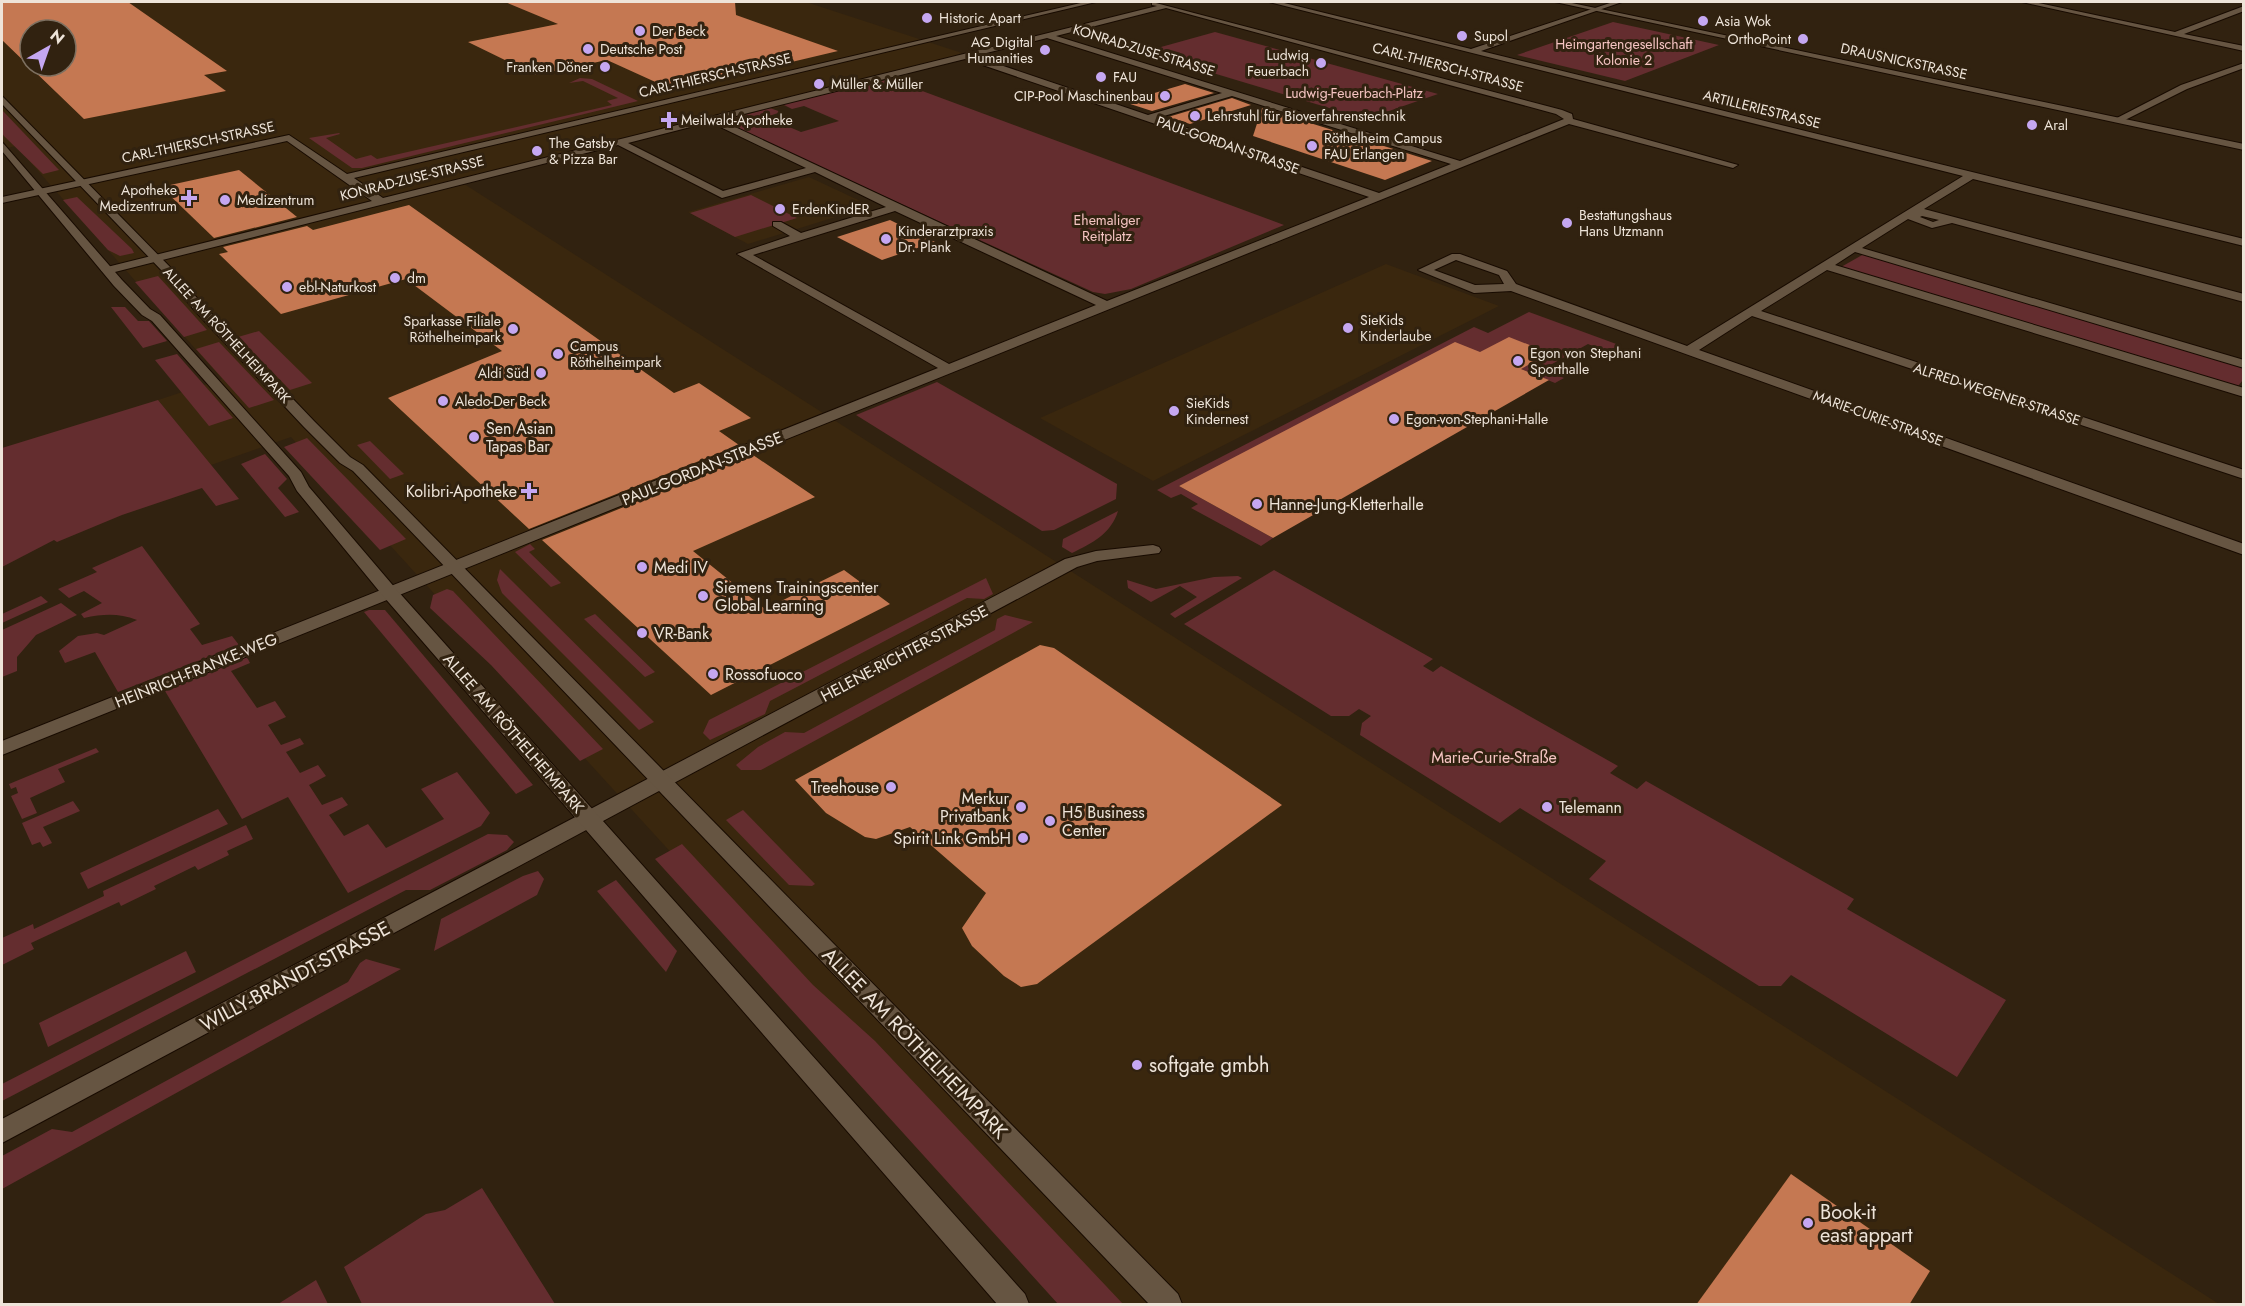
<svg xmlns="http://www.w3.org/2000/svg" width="2245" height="1306" viewBox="0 0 2245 1306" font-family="Jost,sans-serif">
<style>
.built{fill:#3a270e;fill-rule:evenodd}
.green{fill:#642d2f}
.building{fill:#c57852;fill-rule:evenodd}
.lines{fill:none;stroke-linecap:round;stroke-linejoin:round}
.street-casing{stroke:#180b00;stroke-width:2}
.secondary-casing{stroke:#180b00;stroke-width:2}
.street{fill:#665542;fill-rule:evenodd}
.secondary{fill:#665542;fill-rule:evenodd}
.poi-dot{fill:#c5a7f1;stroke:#312210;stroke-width:2}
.labels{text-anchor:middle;stroke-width:6;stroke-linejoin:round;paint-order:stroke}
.far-poi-label{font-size:14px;fill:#eee4d9;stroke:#312210;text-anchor:start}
.far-park-label{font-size:14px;fill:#f5c4c2;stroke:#312210}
.far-street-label{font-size:14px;fill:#eee4d9;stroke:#312210}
.poi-label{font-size:16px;fill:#eee4d9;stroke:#312210;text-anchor:start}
.street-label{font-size:16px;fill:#eee4d9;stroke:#312210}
.park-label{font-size:16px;fill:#f5c4c2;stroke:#312210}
.near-street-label{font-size:20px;fill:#eee4d9;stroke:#312210}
.near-poi-label{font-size:20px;fill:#eee4d9;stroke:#312210;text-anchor:start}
</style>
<rect width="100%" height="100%" fill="#312210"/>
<g class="built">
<path d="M2,2H806L962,53L890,79L724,121L711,119L461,182L2219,1304H1084L291,437L211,465L158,400L222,379L16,146L2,149ZM30,30H66V66H30Z"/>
<polygon points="809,177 871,206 748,244 688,212"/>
<polygon points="1386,264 1499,306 1153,481 1040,418"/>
</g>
<g class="green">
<polygon points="1613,22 1719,45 1625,81 1517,55"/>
<polygon points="1215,32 1438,94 1366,119 1143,52"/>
<polygon points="580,78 592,79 638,101 362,168 352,168 309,138 339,133 340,134 326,138 356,159 371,155 377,159 612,105 607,101 618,98 583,81 569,83"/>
<polygon points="890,79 1284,225 1131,289 1105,294 1093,292 725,123 724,121 770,108 781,112 766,117 801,132 839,121 804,106 792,109 782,104"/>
<polygon points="2,110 59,170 43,174 4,136 2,133"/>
<polygon points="751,195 797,218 735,237 690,213"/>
<polygon points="77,197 132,249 134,253 120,256 108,250 63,200"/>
<polygon points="1864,254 2243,366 2243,380 2238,386 1841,267"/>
<polygon points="158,276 207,330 184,337 135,282"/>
<polygon points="111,307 125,307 138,321 149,321 167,341 143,348"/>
<polygon points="1529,312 1619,345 1607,352 1588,344 1543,369 1564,378 1555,383 1480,352 1179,486 1273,538 1261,546 1191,508 1198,504 1181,494 1171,498 1157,490 1474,327 1488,333"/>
<polygon points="259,331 312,383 290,390 238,337"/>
<polygon points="219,342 274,400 249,408 196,349"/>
<polygon points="177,354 233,418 209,426 155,360"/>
<polygon points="937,382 1117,484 1116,499 1054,530 1042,531 856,415"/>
<polygon points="158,400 239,499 216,506 202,488 122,515 57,542 54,540 2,567 2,448"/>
<polygon points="307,438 406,539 380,550 284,447"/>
<polygon points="370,441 404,474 390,479 357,445"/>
<polygon points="265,454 287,479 278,488 299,512 285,517 241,464"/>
<path d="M1118,511C1111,534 1092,543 1072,553L1062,547L1063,539Z"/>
<polygon points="530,544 535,549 529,552 561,583 551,587 515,552"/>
<path d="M142,546L200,624L190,629L202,645L232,636L239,645L118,692L95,652L65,663L59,651L78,636L97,633L104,635L137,620C118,613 104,614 84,618L81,614L102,603L84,591L69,598L58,589L97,572L92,568Z"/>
<polygon points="500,569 654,722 639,730 502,593 497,580"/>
<polygon points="1274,570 1433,659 1423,666 1433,672 1441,666 1618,766 1610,773 1637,789 1646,781 1854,899 1847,909 2006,1000 1957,1077 1791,975 1781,986 1759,986 1589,879 1606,861 1520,808 1500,823 1360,735 1362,723 1371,716 1359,709 1349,716 1331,716 1184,624"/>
<polygon points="1238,576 1242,578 1175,618 1170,614 1197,597 1180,586 1151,602 1128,588 1127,580 1156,589 1214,577"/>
<polygon points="986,578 993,594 984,599 967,598 770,701 765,714 710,740 703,733 709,720"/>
<polygon points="447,589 453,591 603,749 580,761 491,665 430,608 433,595"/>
<polygon points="41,596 48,602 2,623 2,614"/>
<polygon points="61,603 77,615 36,635 17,657 17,671 2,677 2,630"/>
<polygon points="369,610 385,610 533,785 516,794 364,612"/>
<polygon points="595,614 655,672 645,677 584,619"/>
<polygon points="1005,615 1033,622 761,770 741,770 736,765 758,747 785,732 804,733 995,630 997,619"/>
<polygon points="247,657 250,663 231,671 257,708 275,701 286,717 268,725 281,745 300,738 304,744 286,752 300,773 318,765 326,776 309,785 322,805 342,797 348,805 329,815 344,836 368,824 386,848 444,819 421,789 457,772 490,813 481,826 348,893 288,797 242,819 165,691"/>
<polygon points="96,748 99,752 58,769 65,782 30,798 37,813 22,819 11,796 18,793 16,787 11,789 9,784"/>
<polygon points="73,801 80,811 43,827 52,843 43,847 40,842 32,845 22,823"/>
<polygon points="218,809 228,824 88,889 80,873"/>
<polygon points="743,810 815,884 812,886 789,885 726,820"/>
<polygon points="246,825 253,839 227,851 229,855 198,870 195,866 154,886 156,889 121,906 119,902 31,943 34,949 2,965 2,938 33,924 34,929 104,896 103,891"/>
<polygon points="488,834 507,835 514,842 507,850 430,890 406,890 2,1101 2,1084"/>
<polygon points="682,844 813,985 875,1041 1123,1304 1058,1304 655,859"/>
<polygon points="538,871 544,879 537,895 434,951 441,919 523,876"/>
<polygon points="616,880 677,951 666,972 597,891"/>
<polygon points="186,951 196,972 48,1047 39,1023"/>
<polygon points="366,959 401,969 2,1189 2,1156 52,1129 72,1132 348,982 360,963"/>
<polygon points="482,1188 555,1304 362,1304 344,1267 426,1214 445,1210"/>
<polygon points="316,1280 328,1304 278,1304"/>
</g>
<g class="building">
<path d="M2,2H128L227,71L204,75L226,91L84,119L2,40ZM30,30H66V66H30Z"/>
<polygon points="505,2 735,2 736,15 838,51 673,90 607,60 536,75 468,42 558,24"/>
<polygon points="1185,84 1214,93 1152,111 1124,102"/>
<polygon points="1232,98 1251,105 1190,124 1168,117"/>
<polygon points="1262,108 1432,161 1385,180 1253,136"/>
<polygon points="239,170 297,217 214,238 161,187"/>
<polygon points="409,205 674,393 699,383 751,418 719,431 739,445 529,529 388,398 502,351 406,279 281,314 219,254 228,252 223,247 307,226 313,230"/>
<polygon points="890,220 935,242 882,260 837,237"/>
<polygon points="1509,337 1550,353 1521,369 1549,380 1273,538 1179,486 1455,342 1480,352"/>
<polygon points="753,455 815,497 693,551 765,609 844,570 890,604 711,695 542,540"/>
<polygon points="1040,645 1054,648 1282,805 1037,984 1021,987 1004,976 972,946 962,928 986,893 910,827 876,839 865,837 826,813 795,780"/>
<polygon points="1791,1174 1930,1271 1909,1305 1696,1305"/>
</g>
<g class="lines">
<defs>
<g id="street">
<path d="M1085,2H1096L354,178L383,198L1157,6L1152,5V2L1562,110L1572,114L1573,119L1738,165L1733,168L1569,124L2,755V741L938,368L737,254L790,236L773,226V222H781L801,233L886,207L815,172L722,198L618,145L107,274L101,270L103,268L372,201L287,141L2,203V197L289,135L347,174ZM1166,8L1556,114L1564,119L1460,161L1056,36ZM1047,38L1222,93L1148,115L974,56ZM965,59L1369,197L1107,301L720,120ZM1232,96L1451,164L1379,193L1157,118ZM710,122L806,168L723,191L628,143ZM895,211L1096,305L949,364L753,255Z"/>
<path d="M1269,2H1280L1471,49L1613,2H1622L1481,51L2244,239V246L1973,179L1924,209L2244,294V302L1952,223L1932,228L1908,219L1862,248L2244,360V368L1855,252L1835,265L2244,388V397L1827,270L1761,311L2244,470V479L1752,316L1699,350L2244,544V555L1511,291L1474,293L1418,270L1452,254H1460L1507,271L1516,284L1687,346L1963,176ZM1922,216L1939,220L1933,222L1920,217ZM1456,260L1499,275L1504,284L1475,285L1434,270Z"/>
<polygon points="2022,2 2034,2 2175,32 2244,6 2244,11 2184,34 2244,46 2244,51"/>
<polygon points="2244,63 2244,68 2187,89 2121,122 2113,120 2181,85"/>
<polygon points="1153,545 1159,547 1161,550 1159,553 1097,561 1077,567 2,1143 2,1119 1065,559 1096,551"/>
</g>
<g id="secondary">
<polygon points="1555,2 1567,2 2244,144 2244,150"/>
<polygon points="2,96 172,269 203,305 314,421 350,457 363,465 1178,1294 1182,1304 1149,1304 449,571 353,471 340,463 304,427 195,311 164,273 2,104"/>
<polygon points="2,142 122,280 150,309 160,315 301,472 309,487 396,589 1025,1294 1029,1304 997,1304 384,597 297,491 289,476 152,321 142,315 114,286 2,151"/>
</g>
</defs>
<use href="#street" class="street-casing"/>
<use href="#secondary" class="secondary-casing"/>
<use href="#street" class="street"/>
<use href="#secondary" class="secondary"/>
</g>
<g class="poi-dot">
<circle cx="927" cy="18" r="6"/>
<circle cx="1703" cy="21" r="6"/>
<circle cx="640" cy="31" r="6"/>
<circle cx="1462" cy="36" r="6"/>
<circle cx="1803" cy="39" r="6"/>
<circle cx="588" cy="49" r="6"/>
<circle cx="1045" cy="50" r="6"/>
<circle cx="1321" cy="63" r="6"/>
<circle cx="605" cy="67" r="6"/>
<circle cx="1101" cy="77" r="6"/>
<circle cx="819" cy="84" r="6"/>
<circle cx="1165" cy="96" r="6"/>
<circle cx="1195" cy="116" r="6"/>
<path d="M666 111h6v6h6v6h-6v6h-6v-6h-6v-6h6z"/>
<circle cx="2032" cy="125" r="6"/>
<circle cx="1312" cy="146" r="6"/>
<circle cx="537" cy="151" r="6"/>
<path d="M186 189h6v6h6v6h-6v6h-6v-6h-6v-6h6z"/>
<circle cx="225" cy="200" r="6"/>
<circle cx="780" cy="209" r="6"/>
<circle cx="1567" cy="223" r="6"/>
<circle cx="886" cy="239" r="6"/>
<circle cx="395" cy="278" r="6"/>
<circle cx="287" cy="287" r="6"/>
<circle cx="1348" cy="328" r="6"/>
<circle cx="513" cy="329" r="6"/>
<circle cx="558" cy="354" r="6"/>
<circle cx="1518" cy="361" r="6"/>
<circle cx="541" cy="373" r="6"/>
<circle cx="443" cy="401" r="6"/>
<circle cx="1174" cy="411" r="6"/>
<circle cx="1394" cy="419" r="6"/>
<circle cx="474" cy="437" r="6"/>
<path d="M526 482h6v6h6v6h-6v6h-6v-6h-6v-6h6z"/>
<circle cx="1257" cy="504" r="6"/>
<circle cx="642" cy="567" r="6"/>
<circle cx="703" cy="596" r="6"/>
<circle cx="642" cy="633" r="6"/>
<circle cx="713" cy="674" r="6"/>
<circle cx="891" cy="787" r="6"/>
<circle cx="1021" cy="807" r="6"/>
<circle cx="1547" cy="807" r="6"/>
<circle cx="1050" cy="821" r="6"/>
<circle cx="1023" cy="838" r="6"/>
<circle cx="1137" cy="1065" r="6"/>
<circle cx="1808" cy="1223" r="6"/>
</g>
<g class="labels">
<g class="far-poi-label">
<text x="939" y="23">Historic Apart</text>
<text x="1715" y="26">Asia Wok</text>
<text x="652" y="36">Der Beck</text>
<text x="1474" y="41">Supol</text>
<text x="1791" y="44" text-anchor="end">OrthoPoint</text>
<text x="1033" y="47" text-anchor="end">AG Digital<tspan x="1033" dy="16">Humanities</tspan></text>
<text x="600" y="54">Deutsche Post</text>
<text x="1309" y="60" text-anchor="end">Ludwig<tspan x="1309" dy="16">Feuerbach</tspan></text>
<text x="593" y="72" text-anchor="end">Franken Döner</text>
<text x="1113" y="82">FAU</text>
<text x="831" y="89">Müller &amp; Müller</text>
<text x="1153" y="101" text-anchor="end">CIP-Pool Maschinenbau</text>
<text x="1207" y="121">Lehrstuhl für Bioverfahrenstechnik</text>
<text x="681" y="125">Meilwald-Apotheke</text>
<text x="2044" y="130">Aral</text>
<text x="1324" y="143">Röthelheim Campus<tspan x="1324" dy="16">FAU Erlangen</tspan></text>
<text x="549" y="148">The Gatsby<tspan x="549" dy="16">&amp; Pizza Bar</tspan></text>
<text x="177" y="195" text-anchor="end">Apotheke<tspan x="177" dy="16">Medizentrum</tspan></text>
<text x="237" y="205">Medizentrum</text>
<text x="792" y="214">ErdenKindER</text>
<text x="1579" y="220">Bestattungshaus<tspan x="1579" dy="16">Hans Utzmann</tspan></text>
<text x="898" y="236">Kinderarztpraxis<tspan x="898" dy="16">Dr. Plank</tspan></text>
<text x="407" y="283">dm</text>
<text x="299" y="292">ebl-Naturkost</text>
<text x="1360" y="325">SieKids<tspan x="1360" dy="16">Kinderlaube</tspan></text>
<text x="501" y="326" text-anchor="end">Sparkasse Filiale<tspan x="501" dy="16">Röthelheimpark</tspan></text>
<text x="570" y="351">Campus<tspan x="570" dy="16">Röthelheimpark</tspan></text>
<text x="1530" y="358">Egon von Stephani<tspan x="1530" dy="16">Sporthalle</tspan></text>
<text x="529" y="378" text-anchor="end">Aldi Süd</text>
<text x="455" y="406">Aledo-Der Beck</text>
<text x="1186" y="408">SieKids<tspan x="1186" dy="16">Kindernest</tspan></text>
<text x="1406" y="424">Egon-von-Stephani-Halle</text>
</g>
<g class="far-park-label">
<text x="1624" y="49">Heimgartengesellschaft<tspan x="1624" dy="16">Kolonie 2</tspan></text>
<text x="1354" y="98">Ludwig-Feuerbach-Platz</text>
<text x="1107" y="225">Ehemaliger<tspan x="1107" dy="16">Reitplatz</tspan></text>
</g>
<g class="far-street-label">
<text transform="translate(1144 50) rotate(17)" y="5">KONRAD-ZUSE-STRASSE</text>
<text transform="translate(1904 61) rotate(12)" y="5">DRAUSNICKSTRASSE</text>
<text transform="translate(1448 67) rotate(15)" y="5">CARL-THIERSCH-STRASSE</text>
<text transform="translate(715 75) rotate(-13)" y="5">CARL-THIERSCH-STRASSE</text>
<text transform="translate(1762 109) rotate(14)" y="5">ARTILLERIESTRASSE</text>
<text transform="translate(198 142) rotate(-12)" y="5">CARL-THIERSCH-STRASSE</text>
<text transform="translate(1228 145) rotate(19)" y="5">PAUL-GORDAN-STRASSE</text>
<text transform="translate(412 178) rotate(-14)" y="5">KONRAD-ZUSE-STRASSE</text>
<text transform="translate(227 335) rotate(47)" y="5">ALLEE AM RÖTHELHEIMPARK</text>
<text transform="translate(1997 394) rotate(18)" y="5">ALFRED-WEGENER-STRASSE</text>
<text transform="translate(1878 418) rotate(20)" y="5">MARIE-CURIE-STRASSE</text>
</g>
<g class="poi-label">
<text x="486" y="434">Sen Asian<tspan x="486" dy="18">Tapas Bar</tspan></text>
<text x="517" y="497" text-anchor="end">Kolibri-Apotheke</text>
<text x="1269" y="510">Hanne-Jung-Kletterhalle</text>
<text x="654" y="573">Medi IV</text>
<text x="715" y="593">Siemens Trainingscenter<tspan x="715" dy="18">Global Learning</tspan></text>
<text x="654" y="639">VR-Bank</text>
<text x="725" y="680">Rossofuoco</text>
<text x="879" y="793" text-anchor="end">Treehouse</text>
<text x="1009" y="804" text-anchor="end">Merkur<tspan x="1009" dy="18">Privatbank</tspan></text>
<text x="1559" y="813">Telemann</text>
<text x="1062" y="818">H5 Business<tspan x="1062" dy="18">Center</tspan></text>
<text x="1011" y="844" text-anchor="end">Spirit Link GmbH</text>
</g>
<g class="street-label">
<text transform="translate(702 468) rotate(-22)" y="6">PAUL-GORDAN-STRASSE</text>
<text transform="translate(904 653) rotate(-28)" y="6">HELENE-RICHTER-STRASSE</text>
<text transform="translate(196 670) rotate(-22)" y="6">HEINRICH-FRANKE-WEG</text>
<text transform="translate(514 733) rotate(49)" y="6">ALLEE AM RÖTHELHEIMPARK</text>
</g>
<g class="park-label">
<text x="1494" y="763">Marie-Curie-Straße</text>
</g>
<g class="near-street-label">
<text transform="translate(295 976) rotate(-28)" y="7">WILLY-BRANDT-STRASSE</text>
<text transform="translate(915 1043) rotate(46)" y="7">ALLEE AM RÖTHELHEIMPARK</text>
</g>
<g class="near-poi-label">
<text x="1149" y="1072">softgate gmbh</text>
<text x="1820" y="1219">Book-it<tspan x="1820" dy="23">east appart</tspan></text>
</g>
</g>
<rect width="2245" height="1306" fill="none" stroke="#eee4d9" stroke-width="6"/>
<g transform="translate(48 48) rotate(40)"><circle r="28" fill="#312210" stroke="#7d7060" stroke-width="1.5"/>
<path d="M0-4.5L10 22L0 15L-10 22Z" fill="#c5a7f1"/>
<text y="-9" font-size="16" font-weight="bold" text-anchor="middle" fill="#eee4d9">N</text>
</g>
</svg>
